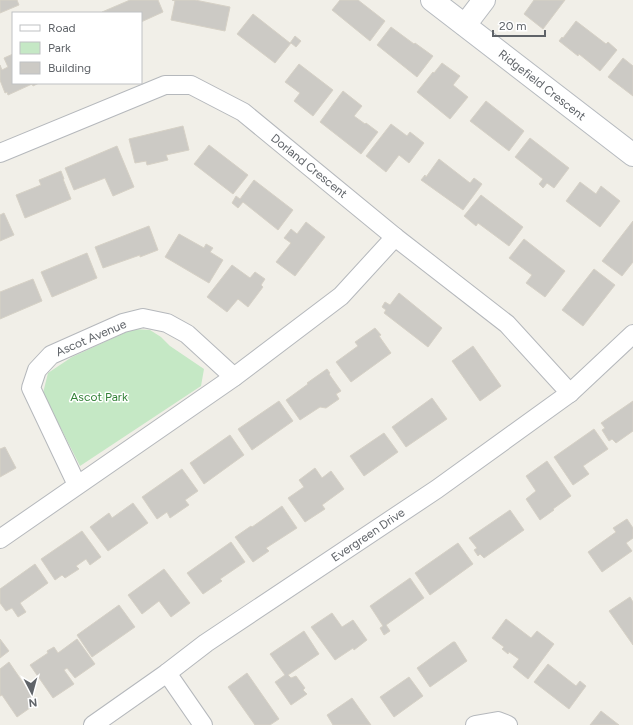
<svg xmlns="http://www.w3.org/2000/svg" width="633" height="725" viewBox="0 0 633 725" font-family="Figtree,sans-serif">
<style>
.green{fill:#c5e8c5}
.building{fill:#cccac5;stroke:#d6d1c6}
.lines{fill:none;stroke-linecap:round;stroke-linejoin:round}
.street-casing{stroke:#b5b8bc;stroke-width:20}
.secondary-casing{stroke:#b6babf;stroke-width:24}
.street{stroke:#fff;stroke-width:18}
.secondary{stroke:#fff;stroke-width:22}
.labels{text-anchor:middle;stroke-width:3;stroke-linejoin:round;paint-order:stroke}
.street-label{font-size:12px;fill:#5f6368;stroke:#fff}
.park-label{font-size:12px;fill:#348238;stroke:#fff}
</style>
<rect width="100%" height="100%" fill="#f1efe8"/>
<polygon class="green" points="133,329 150,330 161,337 170,346 204,369 201,386 80,466 43,393 48,373 72,357"/>
<g class="building">
<polygon points="0,0 17,0 19,5 0,13"/>
<polygon points="130,0 158,0 163,12 141,22 141,13 102,13 102,12"/>
<polygon points="172,0 195,0 230,7 225,31 171,20 175,1"/>
<polygon points="340,0 358,0 385,21 370,41 332,10"/>
<polygon points="534,0 565,0 543,29 524,14"/>
<polygon points="253,14 290,43 295,36 301,41 296,47 291,43 275,63 237,34"/>
<polygon points="576,21 606,44 608,42 617,50 600,71 579,54 578,56 559,41 562,37 563,38"/>
<polygon points="391,27 414,44 415,43 433,56 417,77 377,45"/>
<polygon points="13,54 13,83 39,83 33,86 32,84 8,95 7,92 5,93 0,80 0,65 2,70 8,67 4,58"/>
<polygon points="623,58 633,66 633,96 608,77"/>
<polygon points="442,63 460,76 453,85 468,97 450,119 417,92 433,72 434,73"/>
<polygon points="299,64 333,90 313,116 294,101 300,93 285,82"/>
<polygon points="343,91 362,106 354,116 365,124 366,123 378,132 361,154 320,122"/>
<polygon points="486,101 524,131 509,151 470,121"/>
<polygon points="391,124 407,136 410,132 424,143 409,163 399,155 386,172 366,156"/>
<polygon points="183,126 189,150 166,155 168,160 147,165 146,161 135,163 129,139"/>
<polygon points="530,138 569,168 554,188 547,183 543,188 539,184 543,179 515,157"/>
<polygon points="209,145 248,175 233,194 194,164"/>
<polygon points="117,146 134,187 113,196 105,178 74,190 65,168"/>
<polygon points="439,159 470,183 474,178 482,184 463,210 421,180 425,175 426,177"/>
<polygon points="61,171 64,179 63,179 71,199 25,218 16,195 41,185 39,180"/>
<polygon points="254,180 293,210 278,230 243,202 238,208 232,203 236,196 240,199"/>
<polygon points="580,182 596,194 601,186 620,201 600,227 566,201"/>
<polygon points="481,195 523,227 509,246 478,223 476,226 464,216"/>
<polygon points="4,213 14,235 0,241 0,215"/>
<polygon points="633,221 633,262 622,276 602,261"/>
<polygon points="306,222 325,237 295,276 276,262 291,243 284,238 291,229 297,234"/>
<polygon points="149,226 158,250 140,257 140,255 103,268 95,247"/>
<polygon points="179,234 204,248 206,244 213,248 210,252 223,260 209,283 165,257"/>
<polygon points="524,239 565,271 545,297 526,283 532,275 509,258"/>
<polygon points="87,253 97,278 52,297 41,272"/>
<polygon points="232,265 250,278 255,272 265,279 261,285 263,287 248,307 238,299 227,312 207,297"/>
<polygon points="594,269 615,285 583,326 562,310"/>
<polygon points="33,279 42,301 0,319 0,292"/>
<polygon points="399,293 442,328 428,347 384,313 386,310 382,307 385,302 390,305"/>
<polygon points="375,328 381,335 379,336 391,353 351,382 336,362 358,346 355,342"/>
<polygon points="473,346 501,386 480,401 452,361"/>
<polygon points="327,369 330,373 329,374 341,391 336,394 339,399 326,408 320,407 300,420 286,400 308,384 307,383"/>
<polygon points="432,398 447,419 406,447 392,427"/>
<polygon points="279,401 293,421 252,450 238,429"/>
<polygon points="633,401 633,431 616,443 612,439 609,441 602,430 605,428 601,423"/>
<polygon points="594,429 608,449 583,466 589,474 573,485 554,457"/>
<polygon points="384,433 398,452 364,476 350,456"/>
<polygon points="230,435 244,455 204,484 190,463"/>
<polygon points="5,447 16,468 0,477 0,449"/>
<polygon points="547,461 571,496 553,509 554,510 540,520 526,499 536,491 526,476"/>
<polygon points="315,468 322,478 331,471 344,489 322,505 325,509 305,522 288,498 304,487 299,480"/>
<polygon points="182,469 198,491 185,500 189,505 170,518 167,512 157,519 142,497"/>
<polygon points="133,503 148,523 108,551 90,527 109,513 112,518"/>
<polygon points="282,506 297,528 266,548 269,551 253,562 235,537 251,526 252,527"/>
<polygon points="510,510 524,530 484,558 480,554 478,556 474,550 477,548 469,538"/>
<polygon points="627,519 633,528 633,538 626,543 632,551 602,572 588,552 616,532 613,528"/>
<polygon points="82,531 101,557 90,565 86,559 76,566 79,569 65,578 62,575 55,580 41,559"/>
<polygon points="231,542 245,562 220,579 222,581 203,594 187,573"/>
<polygon points="458,543 473,564 430,595 415,573"/>
<polygon points="35,564 48,583 20,603 26,612 18,617 12,608 6,611 0,603 0,589"/>
<polygon points="164,569 190,603 171,617 159,601 142,614 128,595"/>
<polygon points="410,578 424,598 386,625 390,631 384,635 380,628 383,626 370,606"/>
<polygon points="630,597 633,602 633,645 609,611"/>
<polygon points="119,605 135,627 92,657 77,635"/>
<polygon points="332,613 342,627 353,620 367,640 354,650 353,648 335,660 311,627"/>
<polygon points="506,619 531,638 537,631 554,644 528,679 513,667 519,659 509,652 508,654 502,649 504,647 492,638"/>
<polygon points="304,631 319,654 288,675 291,678 296,676 305,688 303,690 307,694 291,705 275,682 285,675 270,654"/>
<polygon points="0,639 9,651 0,658"/>
<polygon points="77,639 95,664 75,678 67,668 64,670 74,684 53,698 30,665 48,653 47,651 54,647 58,653"/>
<polygon points="453,642 455,642 467,661 430,687 417,668"/>
<polygon points="9,662 37,703 17,717 2,695 0,696 0,669"/>
<polygon points="548,664 576,686 580,681 586,686 569,709 534,682"/>
<polygon points="247,673 279,719 270,725 255,725 228,687"/>
<polygon points="409,677 423,696 394,717 380,697"/>
<polygon points="352,698 371,725 333,725 327,715"/>
<polygon points="601,711 619,725 590,725"/>
</g>
<g class="lines">
<defs>
<g id="street">
<polyline points="0,153 165,85 191,85 243,112 395,237 507,324 570,393"/>
<polyline points="77,485 31,388 37,370 51,355 123,323 143,318 167,323 187,334 234,377"/>
<polyline points="0,539 234,377 341,296 395,237"/>
<polyline points="167,673 203,725"/>
<polyline points="93,725 167,673 206,643 437,489 570,393 633,334"/>
<polyline points="475,725 498,721 508,725"/>
</g>
<g id="secondary">
<polyline points="432,0 633,155"/>
<polyline points="465,25 484,0"/>
</g>
</defs>
<use href="#street" class="street-casing"/>
<use href="#secondary" class="secondary-casing"/>
<use href="#street" class="street"/>
<use href="#secondary" class="secondary"/>
</g>
<g class="labels">
<g class="street-label">
<text transform="translate(542 85) rotate(38)" y="4">Ridgefield Crescent</text>
<text transform="translate(309 166) rotate(39)" y="4">Dorland Crescent</text>
<text transform="translate(91 338) rotate(-23)" y="4">Ascot Avenue</text>
<text transform="translate(368 535) rotate(-34)" y="4">Evergreen Drive</text>
</g>
<g class="park-label">
<text x="99" y="401">Ascot Park</text>
</g>
</g>
<rect x="12" y="12" width="130" height="72" fill="#ffffff" stroke="#bfc1c3"/>
<rect x="20" y="25" width="20" height="6" fill="#ffffff" stroke="#bfc1c3"/>
<text x="48" y="32" font-size="12" fill="#5f6368">Road</text>
<rect x="20" y="42" width="20" height="12" fill="#c5e8c5" stroke="#bfc1c3"/>
<text x="48" y="52" font-size="12" fill="#5f6368">Park</text>
<rect x="20" y="62" width="20" height="12" fill="#cccac5" stroke="#bfc1c3"/>
<text x="48" y="72" font-size="12" fill="#5f6368">Building</text>
<g transform="translate(32 693) rotate(174)" stroke="#ffffff" stroke-width="3" paint-order="stroke">
<path d="M0-3L7 15L0 10L-7 15Z" fill="#5f6368"/>
<text y="-6" font-size="11" font-weight="bold" text-anchor="middle" fill="#5f6368">N</text>
</g>
<path d="M493 30v6h52v-6" fill="none" stroke="#5f6368" stroke-width="2"/>
<text x="499" y="30" font-size="12" fill="#5f6368" stroke="#ffffff" stroke-width="3" paint-order="stroke">20 m</text>
</svg>
